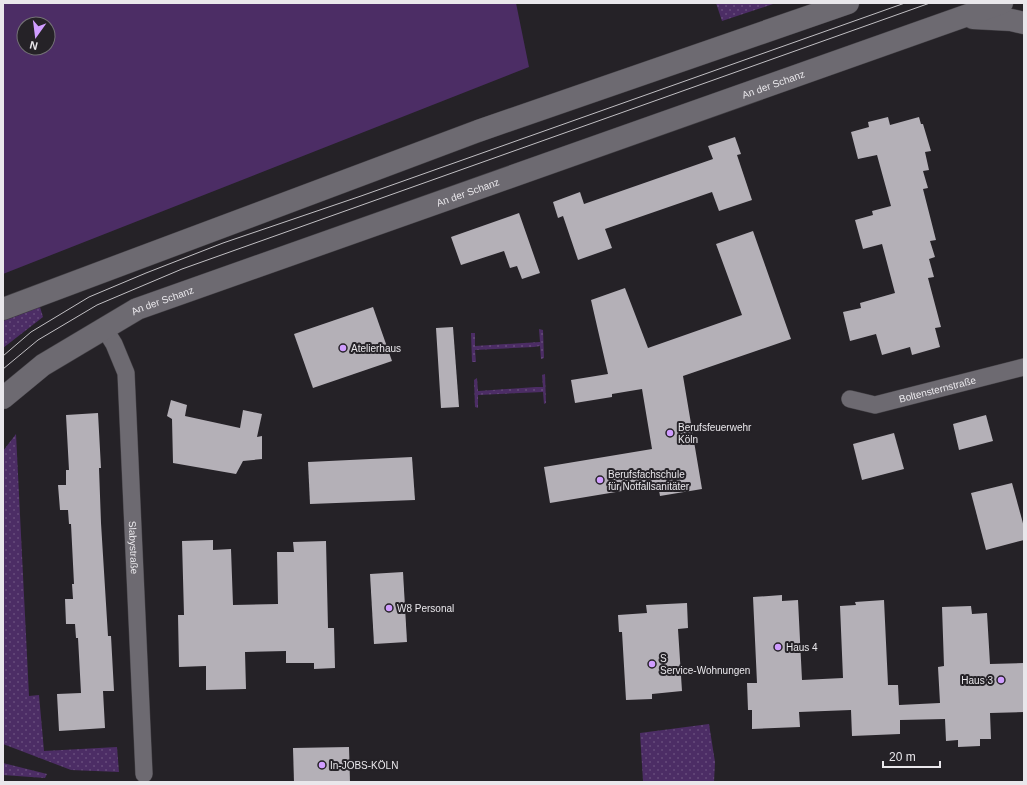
<svg xmlns="http://www.w3.org/2000/svg" width="1027" height="785" viewBox="0 0 1027 785" font-family="Arial,sans-serif">
<style>
.grass{fill:url(#grass-dots)}
.park{fill:#4c2d65;fill-rule:evenodd}
.building{fill:#b4b0b7}
.lines{fill:none;stroke-linecap:round;stroke-linejoin:round}
.minor-casing{stroke:#434045;stroke-width:18}
.secondary-casing{stroke:#434045;stroke-width:23}
.minor{stroke:#6d6a71;stroke-width:17}
.secondary{stroke:#6d6a71;stroke-width:22}
.tram{stroke:#c1bfc3;stroke-width:1}
.poi-dot{fill:#d09dff;stroke:#252227;stroke-width:1.5}
.labels{text-anchor:middle;stroke-width:4;stroke-linejoin:round;paint-order:stroke}
.street-label{font-size:10px;fill:#e9e7eb;stroke:#252227}
.poi-label{font-size:10px;fill:#e9e7eb;stroke:#252227;text-anchor:start}
</style>
<defs>
<pattern id="grass-dots" width="8" height="8" patternUnits="userSpaceOnUse"><rect width="8" height="8" fill="#4c2d65"/><path d="M2 2h.1M6 6h.1" fill="none" stroke="#664b7b" stroke-width="1.8" stroke-linecap="round"/></pattern>
</defs>
<rect width="100%" height="100%" fill="#252227"/>
<g class="grass">
<polygon points="716,3 776,3 722,21"/>
<polygon points="40,307 43,317 3,348 3,321"/>
<polygon points="539,329 543,330 544,358 541,359 540,346 534,347 475,350 476,362 472,362 471,333 475,333 475,346 540,342"/>
<polygon points="545,374 546,403 544,404 543,392 478,395 478,408 475,407 474,380 477,378 478,391 536,387 543,387 542,375"/>
<polygon points="16,434 29,696 39,695 44,751 117,747 119,772 71,770 3,744 3,451"/>
<polygon points="709,724 715,762 714,782 558,782 643,781 640,733"/>
<polygon points="3,763 47,774 45,778 3,775"/>
</g>
<path class="park" d="M3,3H516L529,67L3,274ZM24,24H48V48H24Z"/>
<g class="building">
<polygon points="888,117 890,125 919,117 921,124 923,124 931,151 925,152 929,170 923,171 928,188 923,189 936,240 930,241 935,257 929,259 934,277 928,278 941,327 935,328 940,347 912,355 910,347 882,355 876,334 850,341 843,312 861,308 860,303 895,293 882,244 863,249 855,220 873,215 872,211 891,206 877,155 858,159 851,132 869,127 868,122"/>
<polygon points="735,137 741,154 737,155 752,200 719,211 712,192 605,229 612,248 578,260 563,216 558,218 553,202 580,192 584,204 713,159 708,146"/>
<polygon points="519,213 540,273 522,279 517,266 510,268 504,251 461,265 451,237"/>
<polygon points="753,231 791,339 683,376 702,489 660,496 658,485 550,503 544,467 652,449 642,389 612,394 612,397 575,403 571,380 608,374 591,300 625,288 648,348 742,315 716,244"/>
<polygon points="373,307 392,361 313,388 294,334"/>
<polygon points="453,327 459,407 441,408 436,328"/>
<polygon points="171,400 187,405 185,416 240,428 243,410 262,414 257,437 262,436 262,459 243,461 236,474 173,463 172,419 167,416"/>
<polygon points="98,413 101,468 99,468 101,523 108,636 111,636 114,691 103,691 105,728 59,731 57,694 81,693 78,638 76,638 75,624 66,624 65,599 73,599 72,584 74,584 71,524 69,524 68,510 60,510 58,485 66,485 66,470 69,470 66,415"/>
<polygon points="986,415 993,441 959,450 953,424"/>
<polygon points="894,433 904,469 862,480 853,444"/>
<polygon points="412,457 415,500 310,504 308,462"/>
<polygon points="1012,483 1024,527 1024,540 986,550 971,493"/>
<polygon points="213,540 213,550 231,549 233,605 278,604 277,552 294,552 293,542 326,541 328,628 334,628 335,668 314,669 314,663 286,663 286,651 245,652 246,689 206,690 206,666 179,667 178,615 184,615 182,541"/>
<polygon points="403,572 407,642 374,644 370,574"/>
<polygon points="782,595 782,601 798,600 802,680 843,678 840,606 856,605 855,602 884,600 888,685 898,685 899,705 940,703 938,667 944,666 942,607 971,606 972,614 987,613 990,664 1024,663 1024,712 990,713 991,739 980,739 980,746 958,747 958,740 946,741 945,719 900,720 900,734 852,736 851,710 799,712 800,727 752,729 752,710 748,710 747,683 757,683 753,597"/>
<polygon points="687,603 688,628 678,629 682,691 652,694 652,699 626,700 622,632 619,632 618,615 647,613 646,605"/>
<polygon points="349,747 350,782 294,782 293,748"/>
</g>
<g class="lines">
<defs>
<g id="minor">
<path id="s1" d="M104,328L114,344L126,373L144,774"/>
<path id="s2" d="M850,399L875,405L1024,367"/>
</g>
<g id="secondary">
<polyline points="973,18 1011,20 1024,23"/>
<polyline points="3,309 478,131 848,3"/>
<path id="s3" d="M3,398L43,365L137,309L1002,3"/>
</g>
</defs>
<use href="#minor" class="minor-casing"/>
<use href="#secondary" class="secondary-casing"/>
<use href="#minor" class="minor"/>
<use href="#secondary" class="secondary"/>
<g class="tram">
<polyline points="3,356 31,332 89,297 146,273 223,243 361,196 905,3"/>
<polyline points="3,369 38,340 97,305 182,269 930,3"/>
</g>
</g>
<g class="poi-dot">
<circle cx="343" cy="348" r="4"/>
<circle cx="670" cy="433" r="4"/>
<circle cx="600" cy="480" r="4"/>
<circle cx="389" cy="608" r="4"/>
<circle cx="778" cy="647" r="4"/>
<circle cx="652" cy="664" r="4"/>
<circle cx="1001" cy="680" r="4"/>
<circle cx="322" cy="765" r="4"/>
</g>
<g class="labels">
<g class="street-label">
<text dy="4" stroke="none"><textPath href="#s3" startOffset="836">An der Schanz</textPath></text>
<text dy="4" stroke="none"><textPath href="#s3" startOffset="512">An der Schanz</textPath></text>
<text dy="4" stroke="none"><textPath href="#s3" startOffset="188">An der Schanz</textPath></text>
<text dy="4" stroke="none"><textPath href="#s2" startOffset="90">Boltensternstraße</textPath></text>
<text dy="4" stroke="none"><textPath href="#s1" startOffset="225">Slabystraße</textPath></text>
</g>
<g class="poi-label">
<text x="351" y="352">Atelierhaus</text>
<text x="678" y="431">Berufsfeuerwehr<tspan x="678" dy="12">Köln</tspan></text>
<text x="608" y="478">Berufsfachschule<tspan x="608" dy="12">für Notfallsanitäter</tspan></text>
<text x="397" y="612">W8 Personal</text>
<text x="786" y="651">Haus 4</text>
<text x="660" y="662">S<tspan x="660" dy="12">Service-Wohnungen</tspan></text>
<text x="993" y="684" text-anchor="end">Haus 3</text>
<text x="330" y="769">In-JOBS-KÖLN</text>
</g>
</g>
<rect width="1027" height="785" fill="none" stroke="#e9e7eb" stroke-width="8"/>
<g transform="translate(36 36) rotate(194)"><circle r="19" fill="#252227" stroke="#737175"/>
<path d="M0-3L7 15L0 10L-7 15Z" fill="#d09dff"/>
<text y="-6" font-size="11" font-weight="bold" text-anchor="middle" fill="#e9e7eb">N</text>
</g>
<path d="M883 761v6h57v-6" fill="none" stroke="#e9e7eb" stroke-width="2"/>
<text x="889" y="761" font-size="12" fill="#e9e7eb" stroke="#252227" stroke-width="3" paint-order="stroke">20 m</text>
</svg>
